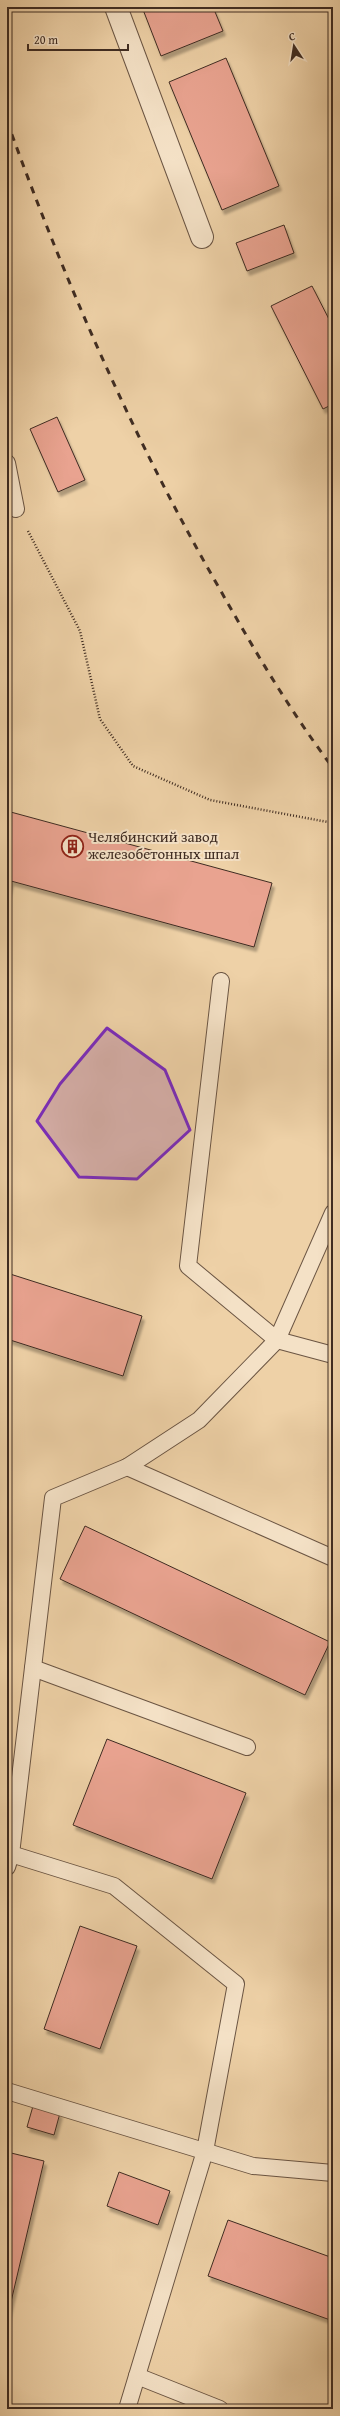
<svg xmlns="http://www.w3.org/2000/svg" width="340" height="2416" viewBox="0 0 340 2416" font-family="'Gentium Book Plus',serif">
<style>
.building{fill:#e9a390;stroke:#3f2c22;filter:url(#shadow)}
.lines{fill:none;stroke-linecap:round;stroke-linejoin:round}
.service-casing{stroke:#6b5543;stroke-width:18}
.minor-casing{stroke:#6b5543;stroke-width:24}
.path{stroke:#3f2c22;stroke-width:2.5;stroke-dasharray:1 2;stroke-linecap:butt}
.service{stroke:#f4e1c6;stroke-width:16}
.minor{stroke:#f4e1c6;stroke-width:22}
.rail{stroke:#3f2c22;stroke-width:3;stroke-dasharray:7 7;stroke-linecap:butt}
.marked{fill:#7b2cbf;fill-opacity:0.2;stroke:#7b2cbf;stroke-width:3;stroke-linejoin:round}
.labels{text-anchor:middle;stroke-width:4;stroke-linejoin:round;paint-order:stroke}
.poi-label{font-size:15px;fill:#3f2c22;stroke:#f4e1c6;text-anchor:start}
</style>
<defs>
<filter id="shadow"><feDropShadow dx="2.5" dy="4.5" stdDeviation="1" flood-color="#0004"/></filter>
</defs>
<rect width="100%" height="100%" fill="#eed1a7"/>
<filter id="stains"><feTurbulence type="fractalNoise" baseFrequency=".005" numOctaves="4"/><feColorMatrix values="0 0 0 0 .2 0 0 0 0 .09 0 0 0 0 .02 0 0 0 .5 -.17"/></filter>
<radialGradient id="worn" r=".72"><stop offset=".6" stop-color="#630" stop-opacity="0"/><stop offset="1" stop-color="#630" stop-opacity=".3"/></radialGradient>
<g class="building">
<polygon points="142,7 213,7 223,31 161,56"/>
<polygon points="226,58 279,186 222,210 169,82"/>
<polygon points="284,225 294,253 247,271 236,243"/>
<polygon points="312,286 333,327 333,404 323,409 271,306"/>
<polygon points="57,417 85,480 58,492 30,429"/>
<polygon points="7,811 272,883 254,947 11,881 7,897"/>
<polygon points="7,1273 142,1316 123,1376 7,1339"/>
<polygon points="85,1526 330,1642 305,1695 60,1579"/>
<polygon points="107,1739 246,1793 212,1879 73,1825"/>
<polygon points="80,1926 137,1946 100,2049 44,2029"/>
<polygon points="33,2106 60,2113 54,2135 27,2127"/>
<polygon points="7,2152 44,2161 7,2319"/>
<polygon points="119,2172 170,2191 158,2225 107,2206"/>
<polygon points="228,2220 333,2258 333,2321 208,2276"/>
</g>
<g class="lines">
<defs>
<g id="service">
<polyline points="7,463 16,509"/>
<polyline points="221,981 188,1266 277,1340 333,1355"/>
<polyline points="127,1467 333,1558"/>
<polyline points="33,1668 247,1747"/>
<polyline points="11,1854 114,1886 236,1984 205,2151 127,2409"/>
<polyline points="7,1867 11,1854 53,1498 127,1467 199,1420 277,1340 333,1213"/>
<polyline points="7,2091 253,2166 333,2173"/>
<polyline points="137,2376 220,2409"/>
</g>
<polyline id="minor" points="116,7 202,237"/>
</defs>
<use href="#service" class="service-casing"/>
<use href="#minor" class="minor-casing"/>
<polyline class="path" points="28,531 80,631 100,719 133,766 210,800 333,823"/>
<use href="#service" class="service"/>
<use href="#minor" class="minor"/>
<path class="rail" d="M7,121C65,282 133,438 218,586C253,648 290,711 333,768"/>
</g>
<path class="marked" d="M107,1028L165,1070L190,1130L137,1179L79,1177L37,1121L60,1084Z"/>
<defs>
<symbol id="building-ring" viewBox="-11 -11 22 22"><circle r="9.5" fill="#f4e1c6" stroke="#8f2418" stroke-width="1.5"/><path d="M-4-6H4V6H1V3H-1V6H-4ZM-2.5-4.3h1.7v1.8h-1.7ZM.8-4.3h1.7v1.8H.8ZM-2.5-1h1.7V.8h-1.7ZM.8-1h1.7V.8H.8Z" fill="#8f2418"/></symbol>
</defs>
<g fill-rule="evenodd">
<use href="#building-ring" x="60" y="834" width="25" height="25"/>
</g>
<g class="labels">
<g class="poi-label">
<text x="88" y="842">Челябинский завод<tspan x="88" dy="17">железобетонных шпал</tspan></text>
</g>
</g>
<rect width="340" height="2416" fill="none" stroke="#eed1a7" stroke-width="24"/>
<rect x="8" y="8" width="324" height="2400" fill="none" stroke="#3f2c22" stroke-width="2"/>
<rect x="12" y="12" width="316" height="2392" fill="none" stroke="#3f2c22"/>
<g transform="translate(294 46) rotate(348)" stroke="#f4e1c6" stroke-width="3" paint-order="stroke">
<path d="M0-3L7 15L0 10L-7 15Z" fill="#3f2c22"/>
<text y="-6" font-size="11" font-weight="bold" text-anchor="middle" fill="#3f2c22">С</text>
</g>
<path d="M28 44v6h100v-6" fill="none" stroke="#3f2c22" stroke-width="2"/>
<text x="34" y="44" font-size="12" fill="#3f2c22" stroke="#f4e1c6" stroke-width="3" paint-order="stroke">20 m</text>
<rect width="100%" height="100%" filter="url(#stains)"/>
<rect width="100%" height="100%" fill="url(#worn)"/>
</svg>
